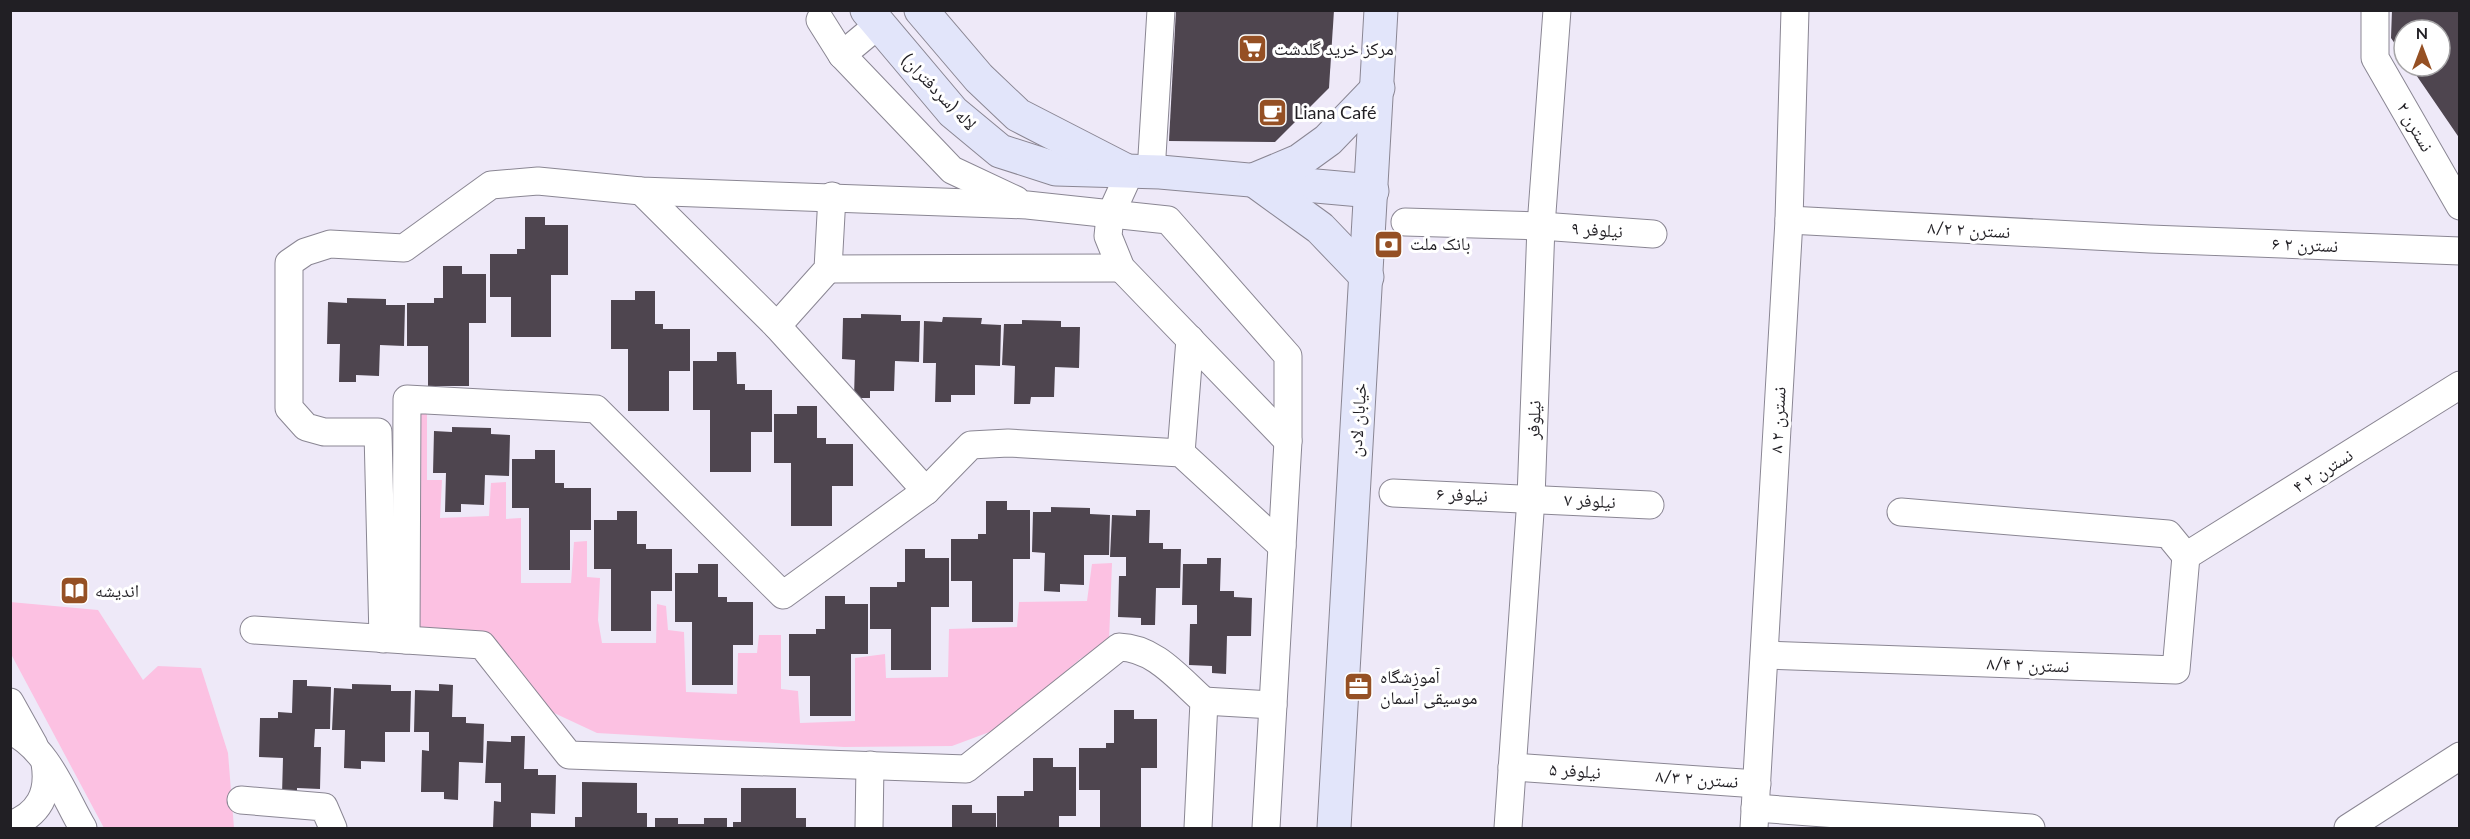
<svg xmlns="http://www.w3.org/2000/svg" width="2470" height="839" viewBox="0 0 2470 839" font-family="Lato,'Noto Naskh Arabic',sans-serif">
<style>
.green{fill:#fcc1e2}
.building{fill:#4e454f}
.lines{fill:none;stroke-linecap:round;stroke-linejoin:round}
.street-casing{stroke:#8a8693;stroke-width:29}
.secondary-casing{stroke:#8a8693;stroke-width:35}
.street{stroke:#fff;stroke-width:27}
.secondary{stroke:#e2e5fa;stroke-width:33}
.labels{text-anchor:middle;stroke-width:6;stroke-linejoin:round;paint-order:stroke}
.poi-label{font-size:18px;fill:#211f24;stroke:#fff;text-anchor:start}
.street-label{font-size:18px;fill:#211f24;stroke:#fff}
</style>
<rect width="100%" height="100%" fill="#eee9f8"/>
<g class="green">
<polygon points="414,413 427,413 427,480 442,480 440,518 489,516 491,483 506,482 506,519 521,518 521,583 571,583 574,542 587,541 587,577 600,578 598,620 602,643 656,643 657,604 666,606 668,630 684,632 686,692 737,694 738,653 757,653 759,635 781,635 781,689 798,691 800,723 855,721 855,658 885,654 886,678 948,677 949,629 1017,627 1019,602 1087,601 1092,564 1112,563 1109,641 1080,659 1003,727 952,746 844,747 597,733 552,712 489,636 412,633"/>
<polygon points="10,602 98,610 143,680 158,666 201,668 228,753 234,828 104,828 11,654"/>
</g>
<g class="building">
<polygon points="1176,10 1334,10 1329,88 1275,142 1169,141"/>
<polygon points="2392,10 2460,10 2460,139 2410,66 2440,66 2440,30 2404,30 2404,57 2391,38"/>
<polygon points="525,217 545,217 545,225 568,225 568,275 551,275 551,337 511,337 511,297 490,297 490,254 517,254 517,249 525,249"/>
<polygon points="443,266 462,266 462,274 486,274 486,323 469,323 469,386 428,386 428,346 407,346 407,303 434,303 434,298 443,298"/>
<polygon points="635,291 655,291 655,324 663,324 663,329 690,329 690,371 669,371 669,411 628,411 628,349 611,349 611,300 635,300"/>
<polygon points="347,298 386,299 386,305 405,305 404,346 380,345 379,376 356,375 356,382 339,382 340,344 327,344 328,302 347,303"/>
<polygon points="861,314 901,315 901,321 920,321 919,362 895,361 894,391 870,391 870,398 854,398 855,360 842,359 843,318 861,318"/>
<polygon points="943,317 982,318 981,324 1001,325 1000,366 975,365 975,395 951,395 951,402 935,402 936,363 923,363 924,321 942,322"/>
<polygon points="1022,320 1061,321 1061,327 1080,327 1079,368 1055,367 1054,397 1031,397 1030,404 1014,404 1015,366 1002,365 1004,324 1022,324"/>
<polygon points="717,352 736,352 737,384 745,384 745,390 772,390 772,432 751,432 751,472 710,472 710,410 693,410 693,361 717,361"/>
<polygon points="797,406 817,406 817,438 826,438 826,444 853,444 853,486 832,486 832,526 791,526 791,463 774,463 774,414 797,414"/>
<polygon points="452,427 491,428 491,434 510,435 509,476 485,475 484,505 461,504 461,512 445,512 446,473 433,473 434,431 452,432"/>
<polygon points="535,450 555,450 555,483 564,483 564,488 591,488 591,530 570,530 570,570 529,570 529,508 512,508 512,459 535,459"/>
<polygon points="986,501 1007,501 1007,510 1030,510 1030,559 1013,559 1013,622 972,622 972,581 951,581 951,539 978,539 978,534 986,534"/>
<polygon points="1051,507 1090,508 1090,514 1110,515 1109,555 1084,555 1084,585 1060,584 1060,592 1044,591 1045,553 1032,552 1033,512 1051,512"/>
<polygon points="1136,510 1150,510 1149,543 1163,543 1163,549 1181,549 1180,588 1156,588 1155,625 1141,625 1141,618 1118,617 1119,576 1126,576 1126,557 1110,557 1112,515 1136,516"/>
<polygon points="617,511 637,511 637,544 646,544 646,549 672,549 672,591 651,591 651,631 611,631 611,569 594,569 594,520 617,520"/>
<polygon points="905,549 925,549 925,558 949,558 949,607 931,607 931,670 891,670 891,629 870,629 870,587 897,587 897,582 905,582"/>
<polygon points="1207,558 1221,558 1220,591 1234,591 1234,597 1252,598 1251,636 1227,636 1226,674 1212,673 1212,666 1189,665 1190,624 1197,624 1197,605 1182,605 1183,564 1207,564"/>
<polygon points="698,564 718,564 718,597 727,597 727,602 753,602 753,645 733,645 733,685 692,685 692,622 675,622 675,573 698,573"/>
<polygon points="825,596 845,596 845,604 868,604 868,654 851,654 851,716 810,716 810,676 789,676 789,634 816,634 816,629 825,629"/>
<polygon points="293,680 307,680 307,686 331,687 330,729 315,729 314,747 321,747 320,789 297,788 297,795 282,795 283,758 259,757 260,718 278,718 278,712 292,713"/>
<polygon points="352,684 391,685 391,691 411,691 410,732 385,732 385,762 361,761 361,769 344,768 345,730 332,730 334,688 352,689"/>
<polygon points="439,684 453,685 452,717 466,717 466,723 484,724 483,763 459,762 458,800 444,799 444,792 421,792 422,750 429,751 429,732 414,732 415,690 439,691"/>
<polygon points="1114,710 1134,710 1134,719 1157,719 1157,768 1141,768 1141,828 1100,828 1100,790 1079,790 1079,748 1106,748 1106,743 1114,743"/>
<polygon points="511,736 525,736 524,769 538,769 538,775 556,775 555,814 531,813 531,828 493,828 494,801 501,802 501,783 485,783 487,741 511,742"/>
<polygon points="1033,758 1053,758 1053,767 1076,767 1076,816 1059,816 1059,828 997,828 997,796 1024,796 1024,791 1033,791"/>
<polygon points="582,782 637,783 637,813 647,813 647,828 575,828 575,817 582,817"/>
<polygon points="741,788 796,788 796,818 806,818 806,828 733,828 733,822 741,822"/>
<polygon points="952,805 972,805 972,813 996,813 996,828 952,828"/>
<polygon points="655,818 678,818 678,824 704,824 704,818 727,818 727,828 655,828"/>
</g>
<g class="lines">
<defs>
<g id="street">
<polyline points="2375,10 2375,58 2460,206"/>
<polyline points="820,20 842,55 952,170 1016,200"/>
<polyline points="842,55 878,25"/>
<polyline points="1130,172 1110,216 1108,236 1121,268 1288,441"/>
<polyline points="1151,172 1161,10"/>
<polyline points="641,191 777,326 926,491"/>
<polyline points="1789,220 2150,239 2460,251"/>
<polyline points="1405,222 1541,226 1653,234"/>
<polyline points="828,269 1121,268"/>
<polyline points="777,326 828,269 832,196"/>
<polyline points="1181,453 1190,339"/>
<polyline points="1393,493 1650,505"/>
<polyline points="1901,512 2168,534 2186,556"/>
<polyline points="2186,556 2460,385"/>
<path d="M254,630L482,645L569,755L966,769L1119,647C1155,648 1178,678 1204,701L1198,828"/>
<polyline points="383,639 378,432 324,432 306,427 289,408 289,263 305,252 330,244 404,248 491,185 538,181 641,191 1027,205 1168,220 1288,356 1288,441 1266,828"/>
<polyline points="406,640 407,399 596,409 783,595 926,491 971,445 1008,443 1181,453 1282,546"/>
<polyline points="1765,655 2176,670 2186,556"/>
<polyline points="1204,701 1273,705"/>
<polyline points="10,702 34,745"/>
<path d="M10,731C47,746 64,796 83,828"/>
<polyline points="1512,767 1757,784"/>
<polyline points="241,800 324,807 333,828"/>
<polyline points="1755,808 2031,828"/>
<path d="M10,825C39,815 50,793 45,763"/>
<polyline points="869,828 870,765"/>
<polyline points="1508,828 1531,498 1541,226 1557,10"/>
<polyline points="1754,828 1789,220 1795,10"/>
<polyline points="2348,828 2460,756"/>
</g>
<g id="secondary">
<polyline points="867,10 953,112 1000,151 1056,169 1160,172 1372,191"/>
<polyline points="921,10 979,78 1018,115 1123,169"/>
<polyline points="1256,179 1299,161 1328,140 1378,88"/>
<polyline points="1255,181 1320,228 1367,277"/>
<polyline points="1334,828 1381,10"/>
</g>
</defs>
<use href="#street" class="street-casing"/>
<use href="#secondary" class="secondary-casing"/>
<use href="#street" class="street"/>
<use href="#secondary" class="secondary"/>
</g>
<defs>
<symbol id="supermarket-square" viewBox="-11 -11 22 22"><rect x="-9" y="-9" width="18" height="18" rx="4" fill="#955024" stroke="#fff"/><path d="M-6-5.5h2.5l.6 2H6L4.5 2H-2.5L-4.4-4H-6ZM-1.5 3.2a1.3 1.3 0 1 0 .1 0ZM3 3.2a1.3 1.3 0 1 0 .1 0Z" fill="#fff"/></symbol>
<symbol id="cafe-square" viewBox="-11 -11 22 22"><rect x="-9" y="-9" width="18" height="18" rx="4" fill="#955024" stroke="#fff"/><path d="M-5.5-4.5H6V0H3Q3 3.5 0 3.5H-2.5Q-5.5 3.5-5.5 0ZM3-3.2v2h1.7v-2ZM-6 4.5H4V6H-6Z" fill="#fff"/></symbol>
<symbol id="bank-square" viewBox="-11 -11 22 22"><rect x="-9" y="-9" width="18" height="18" rx="4" fill="#955024" stroke="#fff"/><path d="M-6-4H6V4H-6ZM0-2.3a2.3 2.3 0 1 0 0 4.6a2.3 2.3 0 1 0 0-4.6Z" fill="#fff"/></symbol>
<symbol id="library-square" viewBox="-11 -11 22 22"><rect x="-9" y="-9" width="18" height="18" rx="4" fill="#955024" stroke="#fff"/><path d="M-6-4Q-3-5.5-.7-3.5V5Q-3 3-6 4ZM6-4Q3-5.5 .7-3.5V5Q3 3 6 4Z" fill="#fff"/></symbol>
<symbol id="office-square" viewBox="-11 -11 22 22"><rect x="-9" y="-9" width="18" height="18" rx="4" fill="#955024" stroke="#fff"/><path d="M-6-3h4V-5.5h4V-3h4V5H-6ZM-1-4.5V-3h2v-1.5ZM-6 0V1H6V0Z" fill="#fff"/></symbol>
</defs>
<g fill-rule="evenodd">
<use href="#supermarket-square" x="1236" y="32" width="33" height="33"/>
<use href="#cafe-square" x="1256" y="96" width="33" height="33"/>
<use href="#bank-square" x="1372" y="228" width="33" height="33"/>
<use href="#library-square" x="58" y="574" width="33" height="33"/>
<use href="#office-square" x="1342" y="670" width="33" height="33"/>
</g>
<g class="labels">
<g class="poi-label">
<text x="1274" y="55">مرکز خرید گلدشت</text>
<text x="1294" y="119">Liana Café</text>
<text x="1410" y="250">بانک ملت</text>
<text x="95" y="597">اندیشه</text>
<text x="1380" y="683">آموزشگاه<tspan x="1380" dy="21">موسیقی آسمان</tspan></text>
</g>
<g class="street-label">
<text transform="translate(939 92) rotate(46)" y="6">لاله (سردفتران)</text>
<text transform="translate(2415 127) rotate(60)" y="6">نسترن ۲</text>
<text transform="translate(1597 230) rotate(4)" y="6">۹ نیلوفر</text>
<text transform="translate(1969 230) rotate(3)" y="6">۸/۲ نسترن ۲</text>
<text transform="translate(2305 245) rotate(2)" y="6">۶ نسترن ۲</text>
<text transform="translate(1358 420) rotate(-86)" y="6">خیابان لادن</text>
<text transform="translate(1534 420) rotate(-88)" y="6">نیلوفر</text>
<text transform="translate(1778 420) rotate(-87)" y="6">۸ نسترن ۲</text>
<text transform="translate(2323 471) rotate(-32)" y="6">۴ نسترن ۲</text>
<text transform="translate(1462 495) rotate(2)" y="6">۶ نیلوفر</text>
<text transform="translate(1590 501) rotate(3)" y="6">۷ نیلوفر</text>
<text transform="translate(2028 665) rotate(2)" y="6">۸/۴ نسترن ۲</text>
<text transform="translate(1575 771) rotate(4)" y="6">۵ نیلوفر</text>
<text transform="translate(1697 779) rotate(4)" y="6">۸/۳ نسترن ۲</text>
</g>
</g>
<rect width="2470" height="839" fill="none" stroke="#211f24" stroke-width="24"/>
<g transform="translate(2422 48)"><circle r="28" fill="#ffffff" stroke="#a6a5a7" stroke-width="1.5"/>
<path d="M0-4.5L10 22L0 15L-10 22Z" fill="#955024"/>
<text y="-9" font-size="16" font-weight="bold" text-anchor="middle" fill="#211f24">N</text>
</g>
</svg>
